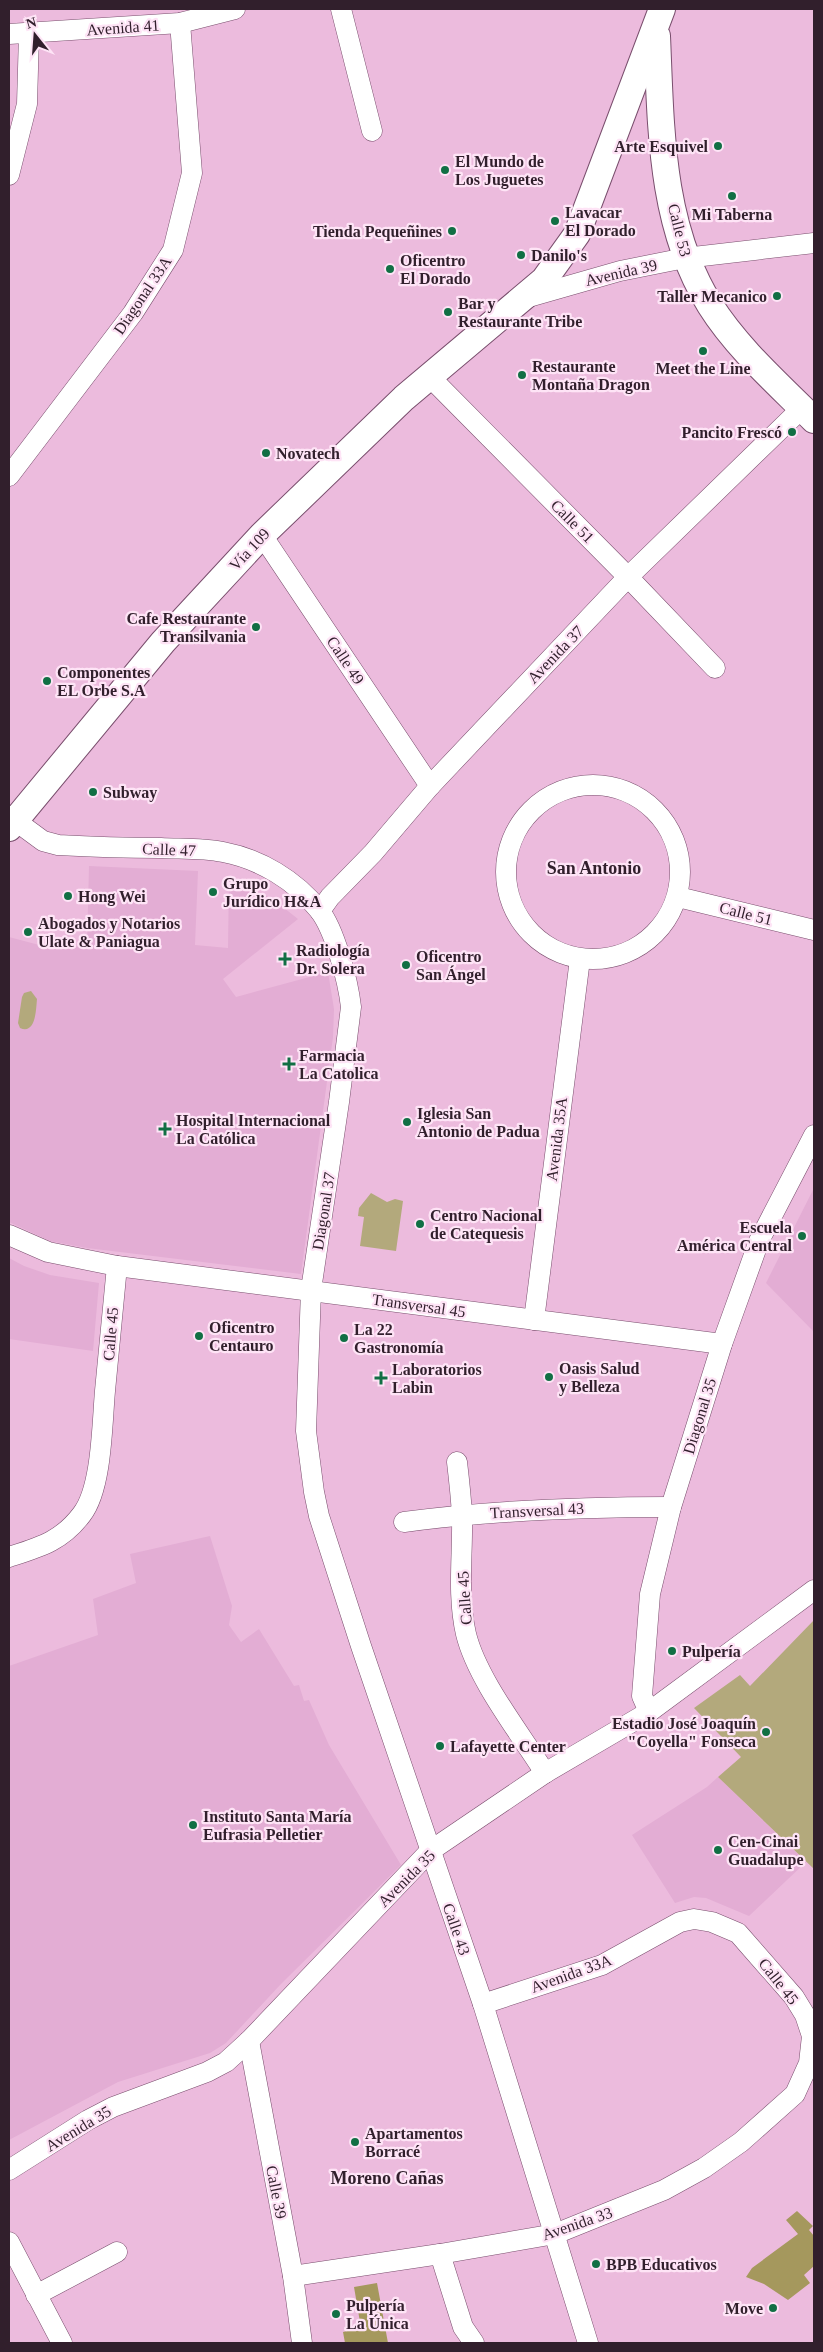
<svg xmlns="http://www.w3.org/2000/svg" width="823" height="2352" viewBox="0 0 823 2352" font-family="Georgia,serif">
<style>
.built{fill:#e3add4}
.green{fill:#b3a97c}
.forest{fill:#a5985d}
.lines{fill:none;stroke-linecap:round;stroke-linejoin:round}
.minor-casing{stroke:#794e6d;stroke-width:21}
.major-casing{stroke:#794e6d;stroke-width:28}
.minor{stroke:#fff;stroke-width:20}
.major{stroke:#fff;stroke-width:26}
.poi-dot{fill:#116f44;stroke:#fee4f6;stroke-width:2}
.labels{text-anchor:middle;stroke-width:4.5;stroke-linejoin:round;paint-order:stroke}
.street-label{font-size:16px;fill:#311f2c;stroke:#fee4f6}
.poi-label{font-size:16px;font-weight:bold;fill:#311f2c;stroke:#fee4f6;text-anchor:start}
.neighbourhood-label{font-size:18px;font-weight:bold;fill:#311f2c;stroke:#fee4f6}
</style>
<rect width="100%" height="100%" fill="#ecbbdd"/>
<g class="built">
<polygon points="89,866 198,871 195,945 228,948 229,877 274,900 298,919 223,979 236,997 328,972 334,1009 333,1037 301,1274 87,1248 50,1241 9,1222 9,937 43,946 87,947"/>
<polygon points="814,1188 814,1332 766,1283"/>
<polygon points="9,1258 24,1266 50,1275 99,1283 93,1351 9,1339"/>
<polygon points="210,1536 232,1606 229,1625 241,1642 259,1629 294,1686 299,1685 304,1701 309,1700 329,1745 401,1865 280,1985 226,2043 210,2053 118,2082 9,2140 9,1666 98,1635 93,1599 136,1583 130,1554"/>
<polygon points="718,1777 806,1862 749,1916 706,1898 694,1897 675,1903 632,1835 707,1787"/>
</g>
<g class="green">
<path d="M31,991L37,999C36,1009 36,1035 20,1028L18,1023L22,997L24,993Z"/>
<polygon points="371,1193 387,1202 395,1199 403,1201 396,1251 360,1246 364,1217 358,1216 359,1208"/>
<polygon points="814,1620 814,1869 718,1777 741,1757 694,1708 740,1675 750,1686"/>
</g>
<g class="forest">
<polygon points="797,2211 813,2226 809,2230 814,2236 814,2266 804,2275 810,2283 788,2300 764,2284 746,2277 752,2268 798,2234 786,2220"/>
<polygon points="377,2283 388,2343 345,2343 343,2332 361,2328 354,2287"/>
</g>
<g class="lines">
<defs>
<g id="minor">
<polyline points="341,9 372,131"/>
<polyline points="9,34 180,23 235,9"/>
<polyline points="9,175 27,104 29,34"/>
<polyline points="529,297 620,271 685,258 814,243"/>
<polyline points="429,376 628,577 715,668"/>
<polyline points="9,476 133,313 173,250 192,173 180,23"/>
<polyline points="262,535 430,786"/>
<circle cx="593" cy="872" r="87"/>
<path d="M9,816L43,841L58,845C93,847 127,848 161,848C182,849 203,848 223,852C260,859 295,880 319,910C335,930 348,981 351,1007L339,1102L311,1290L306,1431L314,1492L319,1516L361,1646L483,2004L588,2343"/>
<polyline points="678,897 814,930"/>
<polyline points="320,911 330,897 373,853 430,786 628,577 802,408"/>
<path d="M9,1235L48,1252L117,1266C113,1308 109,1350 105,1391C102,1424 102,1488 82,1514C62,1541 40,1547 9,1557"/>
<polyline points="117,1266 722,1344"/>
<polyline points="534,1320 580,959"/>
<path d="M457,1462C459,1479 461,1497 462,1515C463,1555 457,1595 466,1634C477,1679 520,1733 545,1773"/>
<path d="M404,1522C493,1510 581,1507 671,1507"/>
<polyline points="649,1712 642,1696 650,1594 671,1507 722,1344 759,1241 814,1135"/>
<polyline points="249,2041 293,2276 302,2343"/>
<polyline points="9,2170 88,2120 113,2107 207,2072 226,2062 249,2041 430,1851 545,1773 649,1712 814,1590"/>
<polyline points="9,2242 62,2343"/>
<polyline points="440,2254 463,2327 474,2343"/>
<polyline points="293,2276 440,2254 555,2234 664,2190 704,2168 741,2142 795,2094 809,2063 812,2036 805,2015 794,1997 738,1933 712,1922 694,1919 680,1922 602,1965 483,2004"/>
<polyline points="36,2295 117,2252"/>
</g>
<g id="major">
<path d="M657,36C661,127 660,225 710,305C737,348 778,384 814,420"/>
<polyline points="9,828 163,642 262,535 404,398 544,280 577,234 662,9"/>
</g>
</defs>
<use href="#minor" class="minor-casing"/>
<use href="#major" class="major-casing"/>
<use href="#minor" class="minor"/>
<use href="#major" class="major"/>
</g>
<g class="poi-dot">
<circle cx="718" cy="146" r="5"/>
<circle cx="445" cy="170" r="5"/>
<circle cx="732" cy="196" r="5"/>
<circle cx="555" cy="221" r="5"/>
<circle cx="452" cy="231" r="5"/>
<circle cx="521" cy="255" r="5"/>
<circle cx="390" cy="269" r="5"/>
<circle cx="777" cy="296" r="5"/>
<circle cx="448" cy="312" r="5"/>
<circle cx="703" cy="351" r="5"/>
<circle cx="522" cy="375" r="5"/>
<circle cx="792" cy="432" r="5"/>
<circle cx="266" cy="453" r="5"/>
<circle cx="256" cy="627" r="5"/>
<circle cx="47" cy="681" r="5"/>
<circle cx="93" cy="792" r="5"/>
<circle cx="213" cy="892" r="5"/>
<circle cx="68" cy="896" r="5"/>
<circle cx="28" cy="932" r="5"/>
<path d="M282.5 951.5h5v5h5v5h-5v5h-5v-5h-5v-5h5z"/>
<circle cx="406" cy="965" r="5"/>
<path d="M286.5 1056.5h5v5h5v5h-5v5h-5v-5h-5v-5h5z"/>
<circle cx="407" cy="1122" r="5"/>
<path d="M162.5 1121.5h5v5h5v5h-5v5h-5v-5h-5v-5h5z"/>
<circle cx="420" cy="1224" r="5"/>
<circle cx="802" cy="1236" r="5"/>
<circle cx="199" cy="1336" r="5"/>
<circle cx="344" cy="1338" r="5"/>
<circle cx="549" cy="1377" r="5"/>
<path d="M378.5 1370.5h5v5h5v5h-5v5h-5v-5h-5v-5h5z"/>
<circle cx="672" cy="1651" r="5"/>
<circle cx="766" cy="1732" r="5"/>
<circle cx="440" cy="1746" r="5"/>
<circle cx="193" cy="1825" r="5"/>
<circle cx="718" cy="1850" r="5"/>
<circle cx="355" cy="2142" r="5"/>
<circle cx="596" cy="2264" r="5"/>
<circle cx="773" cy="2308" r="5"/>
<circle cx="336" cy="2314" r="5"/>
</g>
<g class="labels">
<g class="street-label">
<text transform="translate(123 27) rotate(-4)" y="6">Avenida 41</text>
<text transform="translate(680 230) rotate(76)" y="6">Calle 53</text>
<text transform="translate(621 272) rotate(-13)" y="6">Avenida 39</text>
<text transform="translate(142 295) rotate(-56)" y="6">Diagonal 33A</text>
<text transform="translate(573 521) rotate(45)" y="6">Calle 51</text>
<text transform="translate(249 549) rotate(-47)" y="6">Vía 109</text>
<text transform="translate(555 654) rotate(-46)" y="6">Avenida 37</text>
<text transform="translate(346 660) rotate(56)" y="6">Calle 49</text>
<text transform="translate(169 849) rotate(2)" y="6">Calle 47</text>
<text transform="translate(746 913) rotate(14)" y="6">Calle 51</text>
<text transform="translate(556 1139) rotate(-83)" y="6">Avenida 35A</text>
<text transform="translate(323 1211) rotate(-81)" y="6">Diagonal 37</text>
<text transform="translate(419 1305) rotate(8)" y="6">Transversal 45</text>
<text transform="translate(110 1334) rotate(-85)" y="6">Calle 45</text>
<text transform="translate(699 1416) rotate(-73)" y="6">Diagonal 35</text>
<text transform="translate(537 1510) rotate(-3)" y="6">Transversal 43</text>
<text transform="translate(464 1598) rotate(-94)" y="6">Calle 45</text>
<text transform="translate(406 1878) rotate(-45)" y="6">Avenida 35</text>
<text transform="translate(457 1929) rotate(71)" y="6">Calle 43</text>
<text transform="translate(571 1973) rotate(-20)" y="6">Avenida 33A</text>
<text transform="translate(779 1981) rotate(52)" y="6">Calle 45</text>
<text transform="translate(78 2128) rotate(-31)" y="6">Avenida 35</text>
<text transform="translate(277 2192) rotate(79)" y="6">Calle 39</text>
<text transform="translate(577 2223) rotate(-19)" y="6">Avenida 33</text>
</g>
<g class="poi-label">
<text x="708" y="152" text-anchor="end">Arte Esquivel</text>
<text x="455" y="167">El Mundo de<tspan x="455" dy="18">Los Juguetes</tspan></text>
<text x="565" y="218">Lavacar<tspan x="565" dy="18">El Dorado</tspan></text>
<text x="732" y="220" text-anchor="middle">Mi Taberna</text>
<text x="442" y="237" text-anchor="end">Tienda Pequeñines</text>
<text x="531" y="261">Danilo's</text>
<text x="400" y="266">Oficentro<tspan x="400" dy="18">El Dorado</tspan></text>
<text x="767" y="302" text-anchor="end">Taller Mecanico</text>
<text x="458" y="309">Bar y<tspan x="458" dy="18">Restaurante Tribe</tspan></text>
<text x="532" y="372">Restaurante<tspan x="532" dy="18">Montaña Dragon</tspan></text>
<text x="703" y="374" text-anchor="middle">Meet the Line</text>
<text x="782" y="438" text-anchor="end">Pancito Frescó</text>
<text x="276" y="459">Novatech</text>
<text x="246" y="624" text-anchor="end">Cafe Restaurante<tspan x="246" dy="18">Transilvania</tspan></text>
<text x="57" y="678">Componentes<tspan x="57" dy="18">EL Orbe S.A</tspan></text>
<text x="103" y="798">Subway</text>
<text x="223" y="889">Grupo<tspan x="223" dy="18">Jurídico H&amp;A</tspan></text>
<text x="78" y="902">Hong Wei</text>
<text x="38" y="929">Abogados y Notarios<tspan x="38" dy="18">Ulate &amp; Paniagua</tspan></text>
<text x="296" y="956">Radiología<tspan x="296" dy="18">Dr. Solera</tspan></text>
<text x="416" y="962">Oficentro<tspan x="416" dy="18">San Ángel</tspan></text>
<text x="299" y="1061">Farmacia<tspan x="299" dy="18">La Catolica</tspan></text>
<text x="417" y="1119">Iglesia San<tspan x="417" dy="18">Antonio de Padua</tspan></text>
<text x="176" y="1126">Hospital Internacional<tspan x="176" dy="18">La Católica</tspan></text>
<text x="430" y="1221">Centro Nacional<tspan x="430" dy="18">de Catequesis</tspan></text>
<text x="792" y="1233" text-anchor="end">Escuela<tspan x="792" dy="18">América Central</tspan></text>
<text x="209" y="1333">Oficentro<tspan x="209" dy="18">Centauro</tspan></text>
<text x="354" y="1335">La 22<tspan x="354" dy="18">Gastronomía</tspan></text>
<text x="559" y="1374">Oasis Salud<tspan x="559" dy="18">y Belleza</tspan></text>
<text x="392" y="1375">Laboratorios<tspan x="392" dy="18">Labin</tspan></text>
<text x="682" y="1657">Pulpería</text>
<text x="756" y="1729" text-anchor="end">Estadio José Joaquín<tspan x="756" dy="18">"Coyella" Fonseca</tspan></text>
<text x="450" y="1752">Lafayette Center</text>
<text x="203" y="1822">Instituto Santa María<tspan x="203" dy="18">Eufrasia Pelletier</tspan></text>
<text x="728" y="1847">Cen-Cinai<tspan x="728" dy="18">Guadalupe</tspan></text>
<text x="365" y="2139">Apartamentos<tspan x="365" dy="18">Borracé</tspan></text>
<text x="606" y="2270">BPB Educativos</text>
<text x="346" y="2311">Pulpería<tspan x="346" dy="18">La Única</tspan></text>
<text x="763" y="2314" text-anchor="end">Move</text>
</g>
<g class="neighbourhood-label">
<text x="594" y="874">San Antonio</text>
<text x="387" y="2184">Moreno Cañas</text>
</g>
</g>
<rect width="823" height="2352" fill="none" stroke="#311f2c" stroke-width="20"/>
<g transform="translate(35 35) rotate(343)" stroke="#fee4f6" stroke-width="4" paint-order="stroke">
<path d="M0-4L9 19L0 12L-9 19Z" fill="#311f2c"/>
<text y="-8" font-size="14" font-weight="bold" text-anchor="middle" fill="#311f2c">N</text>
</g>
</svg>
